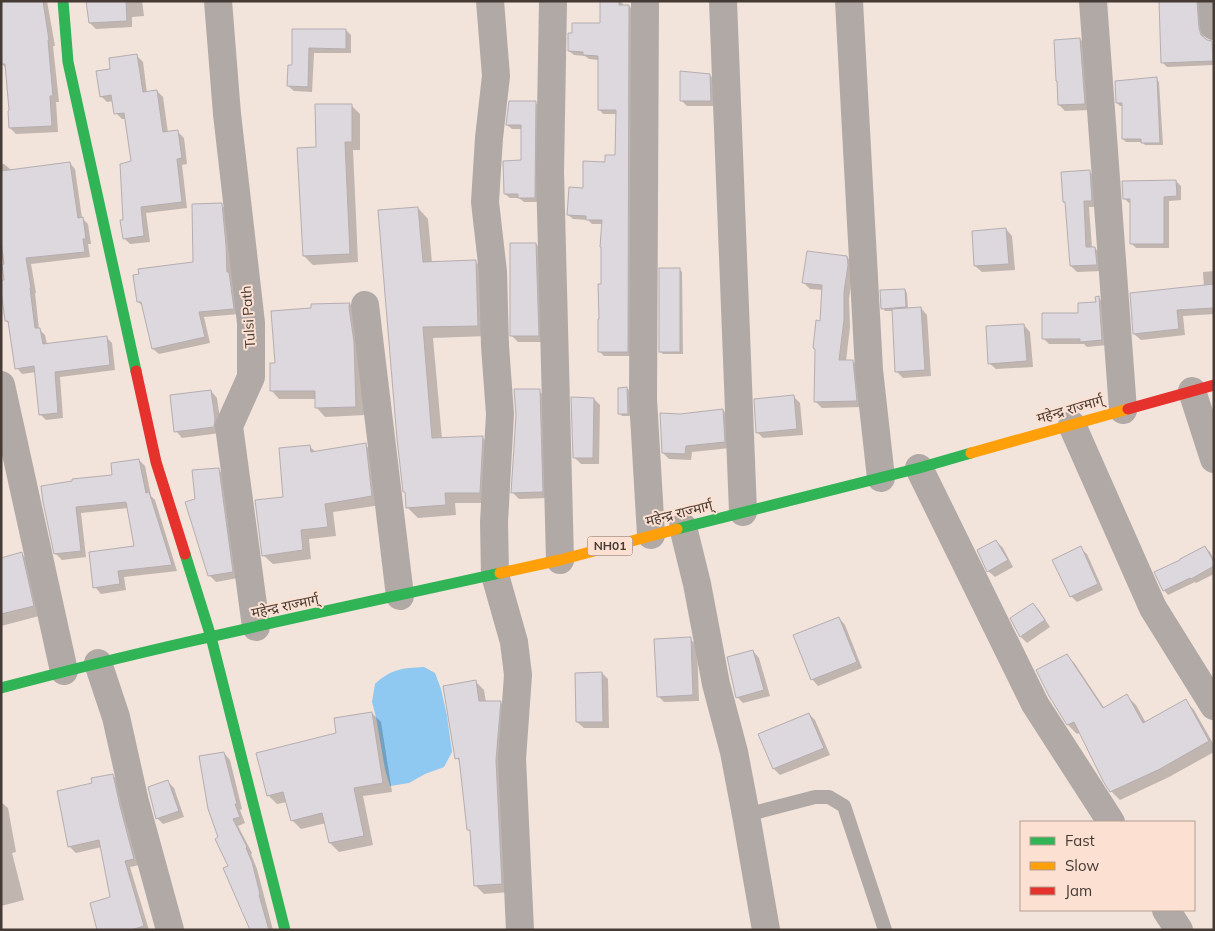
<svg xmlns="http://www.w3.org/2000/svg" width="1215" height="931" viewBox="0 0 1215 931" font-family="Mulish,'Noto Sans Devanagari',sans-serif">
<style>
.water{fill:#8fc8f1}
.shadow{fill:#0003}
.building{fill:#ddd7de;stroke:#b5aeb0}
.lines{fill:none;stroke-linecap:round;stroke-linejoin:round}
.lane{stroke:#b1a9a6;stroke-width:14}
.street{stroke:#b1a9a6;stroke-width:28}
.fast{stroke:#30b455;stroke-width:11}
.slow{stroke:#ff9f0a;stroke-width:11}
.jam{stroke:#e5322d;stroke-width:11}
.labels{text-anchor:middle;stroke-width:4;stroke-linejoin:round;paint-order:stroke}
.shield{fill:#fce0d1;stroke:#7c6c63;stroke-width:1}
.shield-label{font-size:12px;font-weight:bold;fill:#453a34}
.street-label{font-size:14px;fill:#453a34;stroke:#fce0d1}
</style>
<rect width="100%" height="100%" fill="#f2e3db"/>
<path class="water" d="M424,667L435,673L441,689L447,716L452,752L444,767L425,774L409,783L390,786L385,769L376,717L372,702L375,684C391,669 403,668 424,667Z"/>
<g class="shadow">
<polygon points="1,1 47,1 55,46 53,46 59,102 56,102 58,132 16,134 10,128 10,112 7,69 2,64"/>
<polygon points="87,1 142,1 144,16 132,17 132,27 96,29 90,23"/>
<polygon points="601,1 620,1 623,4 623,6 629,6 634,11 632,356 604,356 599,351 603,285 602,224 592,224 588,220 573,219 568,215 606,163 616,157 617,114 603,114 599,109 599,60 589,59 585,56 574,55 569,51 601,24"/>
<polygon points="1160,1 1202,1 1203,34 1206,40 1211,42 1214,45 1214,65 1167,67 1162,62"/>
<polygon points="294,30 346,30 351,35 351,53 314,53 312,92 294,91 288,86 294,67"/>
<polygon points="1080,39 1086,45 1090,110 1065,111 1059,105"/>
<polygon points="137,56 143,62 147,93 157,91 163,97 168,133 178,132 184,138 187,164 182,165 187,208 146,213 150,242 130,244 124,238 124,221 132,162 127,119 122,119 116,113 114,101 107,102 101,96 111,70"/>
<polygon points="710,75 715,81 716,106 687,106 682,101"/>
<polygon points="1157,79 1159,82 1163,145 1145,145 1142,142 1126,142 1123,139 1123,106 1120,106 1117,103"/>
<polygon points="535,102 540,107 539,202 524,202 519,198 510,198 505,194 522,162 522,129 512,129 507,125"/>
<polygon points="351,105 360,114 360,150 353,150 358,262 313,265 304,256 317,148"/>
<polygon points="70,163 75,169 82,218 88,224 91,244 88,244 90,257 31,264 36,293 35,293 39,329 45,335 47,344 106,337 112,343 115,370 60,377 63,418 46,420 40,414 36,372 22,374 17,368 10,324 6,321 6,281 1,252 1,164 4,164 10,169 10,171"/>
<polygon points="1089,171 1096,178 1098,207 1089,207 1092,248 1095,248 1101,254 1102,271 1077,272 1071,266 1067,205 1064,202"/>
<polygon points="1176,181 1181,186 1181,200 1169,201 1169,248 1136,248 1132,244 1132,203 1129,203 1124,198"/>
<polygon points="221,205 227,210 239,314 204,317 210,343 159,354 153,349 143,306 138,302 195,263"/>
<polygon points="418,208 428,219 432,263 475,261 486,272 488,336 433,338 442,439 483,438 493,448 490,503 455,503 456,515 418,518 407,507"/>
<polygon points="1006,229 1012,236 1015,270 982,272 975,266"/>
<polygon points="536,244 542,250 544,342 518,342 512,336"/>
<polygon points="847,257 853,263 853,271 849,299 850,327 846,361 852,361 859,367 862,407 822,408 815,401 822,322 823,290 810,289 804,283"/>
<polygon points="679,269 682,272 683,354 663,354 660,351"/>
<polygon points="1214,271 1214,314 1183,316 1185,335 1141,340 1134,334 1204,287 1203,272"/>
<polygon points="905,290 907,293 908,309 921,308 927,315 931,376 903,378 897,372 893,311 885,311 883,308"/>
<polygon points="1099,298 1104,303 1107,345 1087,347 1084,344 1049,344 1043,338 1097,303"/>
<polygon points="350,304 358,313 365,415 325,417 317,408 316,399 279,399 271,390 276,364"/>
<polygon points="1024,325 1030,332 1033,367 996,369 989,363"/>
<polygon points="627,388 630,391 631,416 622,416 619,413"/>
<polygon points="211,391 217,398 221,426 220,433 182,438 176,431"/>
<polygon points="539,391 546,397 548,498 519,499 513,493"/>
<polygon points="793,396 800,403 803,435 763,438 757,432"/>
<polygon points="594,399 600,405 599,464 581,464 574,457"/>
<polygon points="723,410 729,416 730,448 692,452 691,460 669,459 663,453 680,415"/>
<polygon points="365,445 375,454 381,505 333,512 336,536 309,539 311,559 273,564 263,555 285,498 310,447 316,452"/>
<polygon points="139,460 145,466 151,496 155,500 177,571 124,577 126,590 101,594 95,587 135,547 128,508 81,513 86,557 62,560 55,553 44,502 114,476"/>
<polygon points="218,469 225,476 238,578 216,582 209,575 196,500"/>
<polygon points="996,541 1003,548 1013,567 995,577 988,571"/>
<polygon points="1205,547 1210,552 1214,560 1214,574 1196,583 1195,582 1168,595 1164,590"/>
<polygon points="1080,548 1087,554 1103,590 1077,602 1071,596"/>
<polygon points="22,554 31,563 43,615 1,626 1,559"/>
<polygon points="1033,604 1039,610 1050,627 1027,643 1021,637"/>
<polygon points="839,618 845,625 862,668 818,686 812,679"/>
<polygon points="690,639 697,645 699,701 664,702 658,696"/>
<polygon points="753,651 759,658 770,696 743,703 737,697"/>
<polygon points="1067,655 1075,664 1105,709 1127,696 1136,705 1146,723 1186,701 1194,710 1214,745 1214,752 1169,777 1120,800 1111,791 1081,732 1077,734 1068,725 1050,696"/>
<polygon points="602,673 608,679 609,728 584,728 577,722"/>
<polygon points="476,682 484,690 486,702 500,702 509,710 510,892 484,894 475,885 472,833 468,829 460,762 457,758"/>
<polygon points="372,713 381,722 392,792 363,796 373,845 339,852 330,843 326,823 301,829 292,820 287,802 277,804 268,795"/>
<polygon points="809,714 815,720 830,755 780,775 774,769 760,734"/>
<polygon points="224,753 230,760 242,809 240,810 245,823 238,826 252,853 251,854 257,869 273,930 252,930 220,838"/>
<polygon points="112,775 119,781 140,865 130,867 149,930 99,930 111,898 102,847 76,853 69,846 94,784"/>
<polygon points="168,782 174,788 184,817 163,824 157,818"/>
<polygon points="1,802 8,808 16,852 12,853 24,900 1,906"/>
</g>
<g class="building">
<polygon points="1,1 43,1 49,40 48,40 53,96 50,96 52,126 9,128 8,111 9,110 5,64 1,64"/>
<polygon points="86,1 126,1 127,21 89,23"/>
<polygon points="600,1 619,1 619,5 629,5 628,352 598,352 598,319 599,319 598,284 601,284 601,247 600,247 602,220 586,220 586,216 567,215 569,187 583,188 583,161 605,162 605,155 615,155 616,110 598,110 598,56 583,55 583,52 568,51 568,33 572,33 572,23 600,23"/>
<polygon points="1159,1 1197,1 1199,28 1201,35 1207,40 1212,41 1213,61 1161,63"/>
<polygon points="292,29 346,29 346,49 309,48 308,87 287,86 288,65 292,65"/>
<polygon points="1080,38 1085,104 1058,105 1057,81 1056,81 1054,40"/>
<polygon points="137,54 143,92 157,90 163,132 178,130 182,158 177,159 182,202 141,207 144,236 123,239 120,220 123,220 120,164 131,161 124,113 114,114 111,95 100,97 96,71 110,69 109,58"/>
<polygon points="680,71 710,74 711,101 680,101"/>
<polygon points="1157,77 1160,143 1141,143 1141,139 1122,139 1122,103 1116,103 1115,81"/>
<polygon points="509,101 536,101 535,198 518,198 518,194 504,194 503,161 521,160 521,125 506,125"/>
<polygon points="315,104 352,104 352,142 345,142 350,254 303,256 297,148 316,147"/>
<polygon points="70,162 78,218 83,217 86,239 83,239 85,252 26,258 31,288 30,288 35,328 40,328 43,344 107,336 110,365 55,372 58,413 39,415 34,366 15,369 8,321 5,321 1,290 1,280 4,280 2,265 4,264 1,241 1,171"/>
<polygon points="1090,170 1092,201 1084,201 1086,247 1095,247 1097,265 1070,266 1065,202 1063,202 1061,172"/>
<polygon points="1176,180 1177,196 1164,197 1164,244 1130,244 1130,199 1123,199 1122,181"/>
<polygon points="222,203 226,245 227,272 229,272 234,309 199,312 205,337 152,349 141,302 137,302 133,275 139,274 138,269 193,262 192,204"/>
<polygon points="418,207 423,262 476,260 478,326 423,327 432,438 483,436 480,493 445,493 446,505 406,508 405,492 403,492 397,439 378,210"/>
<polygon points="1006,228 1009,264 974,266 972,231"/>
<polygon points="510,243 536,243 539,336 510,336"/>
<polygon points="807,251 847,256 848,265 844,292 844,320 839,360 853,360 857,401 814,402 815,349 813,348 816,320 820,321 822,285 802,283"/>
<rect x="659" y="268" width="21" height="84"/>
<polygon points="1214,284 1214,308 1177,310 1179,329 1133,334 1130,293"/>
<polygon points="905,289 906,307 881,309 880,290"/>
<polygon points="1099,296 1102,340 1080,342 1080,339 1042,339 1042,313 1078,313 1078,303 1096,302 1095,297"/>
<polygon points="350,303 349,307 354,342 356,407 315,408 315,391 270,391 270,363 275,363 271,311 311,308 311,304"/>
<polygon points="921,307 925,370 895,372 892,309"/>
<polygon points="1024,324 1027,361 988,364 986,326"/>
<polygon points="627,387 628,414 618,414 618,388"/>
<polygon points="514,389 540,389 543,492 511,493 516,415"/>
<polygon points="211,390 215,419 214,427 174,432 170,395"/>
<polygon points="794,395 797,429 756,433 754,399"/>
<polygon points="571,397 594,398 593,458 573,458"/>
<polygon points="723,409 725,442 686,446 685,454 662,453 660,413 680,414"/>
<polygon points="366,443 372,496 325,504 328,527 301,530 303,550 262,556 255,500 283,497 279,448 310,445 311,452"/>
<polygon points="139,459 146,493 149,492 172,565 118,571 120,584 93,588 89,552 134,546 126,502 76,507 81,551 54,554 43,502 41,486 72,481 72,479 112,475 111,463"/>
<polygon points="219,468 233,572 208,576 185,502 195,499 192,470"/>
<polygon points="996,540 1008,560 987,572 977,550"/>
<polygon points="1081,546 1098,584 1070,597 1052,560"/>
<polygon points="1205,546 1214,562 1214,566 1191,579 1190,578 1163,591 1154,572 1180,560 1180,559"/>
<polygon points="22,552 34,606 1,614 1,558"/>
<polygon points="1033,603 1045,620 1020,637 1010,618"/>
<polygon points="839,617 857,662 811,680 793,635"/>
<polygon points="691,637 693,695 657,697 654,639"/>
<polygon points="753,650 764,690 736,698 727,657"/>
<polygon points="1067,654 1103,708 1127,694 1143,723 1186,699 1209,741 1160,769 1110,792 1103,781 1074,722 1067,725 1049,696 1036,670"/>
<polygon points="602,672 603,722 576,722 575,673"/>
<polygon points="476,680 479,701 501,701 496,760 502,884 474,886 470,830 467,830 459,758 455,759 443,686"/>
<polygon points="372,712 383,783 354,788 364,836 329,843 322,813 291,821 283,792 267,796 256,753 336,733 334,718"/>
<polygon points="809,713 824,748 773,769 758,734"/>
<polygon points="224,752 237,804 235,804 240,817 233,819 247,847 246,848 252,862 260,894 259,895 269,930 250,930 223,868 228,866 215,839 218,837 208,809 199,756"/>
<polygon points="113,774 120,806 134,859 125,861 144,926 131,930 97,930 90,903 110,897 99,840 68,847 57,791 92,783 91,778"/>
<polygon points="168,780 179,811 156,819 148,787"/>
</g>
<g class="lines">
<polyline class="lane" points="746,815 815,797 829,797 844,806 885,930"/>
<g class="street">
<polyline points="218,1 227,114 251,323 251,377 229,426 256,627"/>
<polyline points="490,1 496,76 489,138 485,202 493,272 495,346 500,414 494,522 495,575 514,642 518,675 512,759 520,930"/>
<polyline points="553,1 550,172 560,560"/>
<polyline points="645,1 643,399 651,535"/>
<polyline points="723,1 743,512"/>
<polyline points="849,1 869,370 881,478"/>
<polyline points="1093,1 1123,410"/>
<polyline points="1212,1 1214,26"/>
<polyline points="365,305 400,596"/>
<polyline points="1,385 64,671"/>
<polyline points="1192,391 1214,459"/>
<polyline points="1072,425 1153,608 1214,706"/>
<polyline points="919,468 1035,704 1111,822"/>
<polyline points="683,527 697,584 716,684 734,752 746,815 766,930"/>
<polyline points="98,663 116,717 135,802 170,930"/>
<polyline points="1166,910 1179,930"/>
</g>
<g class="fast">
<polyline points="63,1 68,62 136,371"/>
<polyline points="677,529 919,468 971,453"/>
<polyline points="185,554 211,637 285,930"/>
<path d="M1,688C166,644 333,610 500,573"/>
</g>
<g class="slow">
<polyline points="971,453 1128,409"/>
<polyline points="500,573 560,560 677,529"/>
</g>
<g class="jam">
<polyline points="136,371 156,462 185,554"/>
<polyline points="1128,409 1214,385"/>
</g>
</g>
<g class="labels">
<rect class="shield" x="587.5" y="536.5" width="45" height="19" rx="4"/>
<g class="shield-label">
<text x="610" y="550">NH01</text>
</g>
<g class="street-label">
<text transform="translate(248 317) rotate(-94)" y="5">Tulsi Path</text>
<text transform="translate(1070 409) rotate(-16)" y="5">महेन्द्र राज्मार्ग्</text>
<text transform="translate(679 513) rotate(-14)" y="5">महेन्द्र राज्मार्ग्</text>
<text transform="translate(285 606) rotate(-12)" y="5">महेन्द्र राज्मार्ग्</text>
</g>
</g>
<rect width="1215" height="931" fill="none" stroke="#453a34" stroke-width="5"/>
<rect x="1020" y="821" width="175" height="90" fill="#fce0d1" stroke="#b39e92"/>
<rect x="1030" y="837" width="25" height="8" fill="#30b455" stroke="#b39e92"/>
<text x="1065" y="846" font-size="15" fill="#453a34">Fast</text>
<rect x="1030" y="862" width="25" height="8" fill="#ff9f0a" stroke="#b39e92"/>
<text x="1065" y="871" font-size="15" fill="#453a34">Slow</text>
<rect x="1030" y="887" width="25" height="8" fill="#e5322d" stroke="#b39e92"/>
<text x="1065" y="896" font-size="15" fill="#453a34">Jam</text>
</svg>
